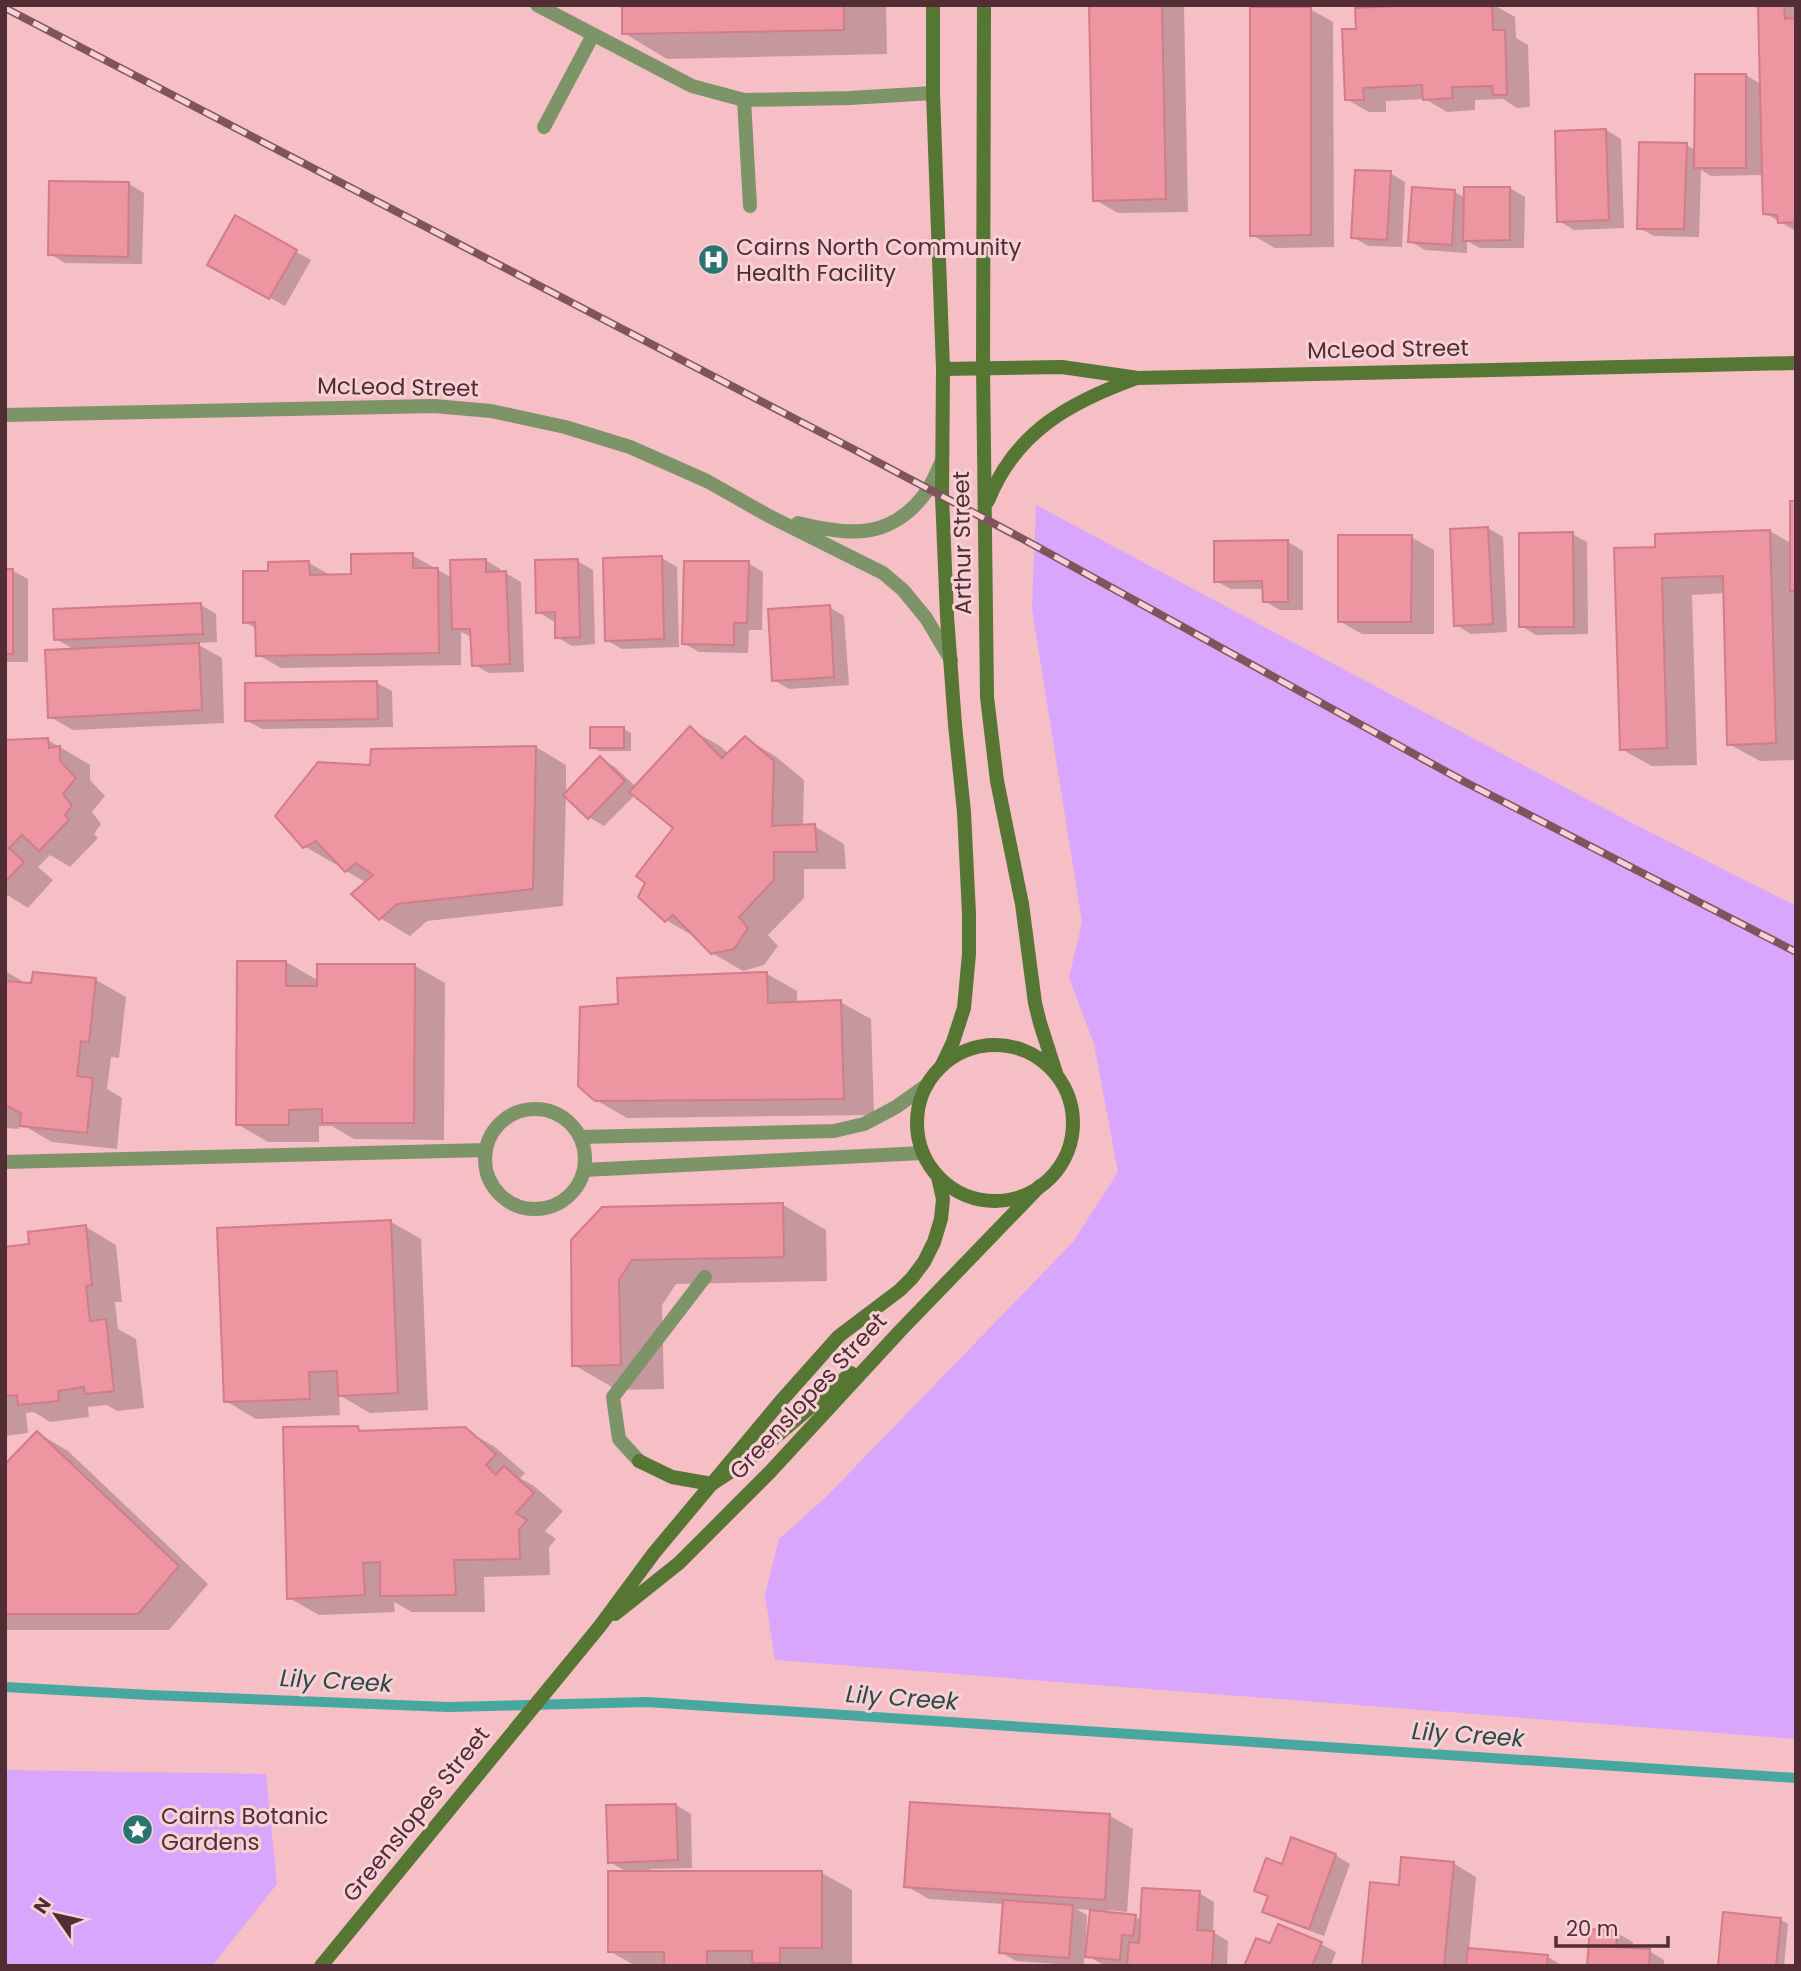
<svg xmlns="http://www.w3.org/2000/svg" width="1801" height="1971" viewBox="0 0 1801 1971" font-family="Poppins,sans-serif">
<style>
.green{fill:#d9a6fe}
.shadow{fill:#0003;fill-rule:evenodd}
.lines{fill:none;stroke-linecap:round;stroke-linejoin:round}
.stream{stroke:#49a7a2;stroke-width:10}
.building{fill:#ee95a2;stroke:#d27c89;stroke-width:2}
.lane{stroke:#7d9469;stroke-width:14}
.street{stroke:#7d9469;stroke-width:14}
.secondary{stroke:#567634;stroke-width:14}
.rail-casing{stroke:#7f545b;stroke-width:8}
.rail{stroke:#f7d1d5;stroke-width:5;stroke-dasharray:16;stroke-linecap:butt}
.labels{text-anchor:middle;stroke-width:6;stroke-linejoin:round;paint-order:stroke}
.poi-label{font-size:23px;fill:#522d33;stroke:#f7d1d5;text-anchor:start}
.street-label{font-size:23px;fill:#522d33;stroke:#f7d1d5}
.water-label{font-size:24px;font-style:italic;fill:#2b4947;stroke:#f7d1d5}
</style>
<rect width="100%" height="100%" fill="#f6bec5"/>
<g class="green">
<polygon points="1036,505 1630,822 1796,906 1796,1739 775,1660 765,1595 779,1539 826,1497 1073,1242 1118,1172 1094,1044 1069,978 1082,922 1032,609"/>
<polygon points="5,1770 266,1774 277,1884 212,1966 5,1966"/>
</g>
<g class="shadow">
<polygon points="623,5 886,5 887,54 667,59 624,33"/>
<polygon points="1091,5 1184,5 1188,212 1118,213 1095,200"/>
<polygon points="1461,5 1494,5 1515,17 1516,38 1528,45 1530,107 1517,108 1503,99 1475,100 1475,110 1447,112 1425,99 1386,101 1386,112 1369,112 1346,99 1357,30"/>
<polygon points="1760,5 1796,5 1796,231 1765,213 1764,175 1711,176 1701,170 1699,237 1654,236 1639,228 1686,145 1696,150 1746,75 1762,85"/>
<polygon points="1310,9 1333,22 1334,247 1275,248 1252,235"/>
<polygon points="1606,130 1621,139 1624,228 1574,230 1559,221"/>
<polygon points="1390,173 1405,182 1402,247 1368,246 1353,237"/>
<polygon points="129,184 144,193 142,264 65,263 50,254"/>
<polygon points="1510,188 1525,197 1524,248 1480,248 1467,241 1467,253 1425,250 1410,241 1455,192 1465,198"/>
<polygon points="235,218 311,260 285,306 210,264"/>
<polygon points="1796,503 1796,760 1760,761 1729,744 1725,593 1692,595 1697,765 1652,766 1621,749 1657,548 1770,531 1792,544"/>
<polygon points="1488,528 1503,537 1507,632 1471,634 1456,625"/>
<polygon points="1572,534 1587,542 1588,634 1536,635 1521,626"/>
<polygon points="1411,537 1434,550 1434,634 1362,634 1339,621"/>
<polygon points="1288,542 1303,551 1303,610 1280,610 1264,601 1264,589 1231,589 1216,581"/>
<polygon points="412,555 452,578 485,560 500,569 501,573 506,573 521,582 524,672 489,673 473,664 472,637 461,632 461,665 281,668 258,655 257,629 245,622 270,572 309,563 332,576 353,576"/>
<polygon points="662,558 677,567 679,647 622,649 606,640"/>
<polygon points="577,561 593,570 595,644 572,646 557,637 557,620 553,621 538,612"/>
<polygon points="748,563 763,572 762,630 749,630 748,653 699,652 683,643"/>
<polygon points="5,571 13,571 28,579 28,662 5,662"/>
<polygon points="201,605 216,614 217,642 195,643 222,658 224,723 73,730 50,717 75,650 56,639"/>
<polygon points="829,607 844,616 849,685 789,689 774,680"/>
<polygon points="377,683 392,691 393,727 262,729 246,720"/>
<polygon points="624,729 631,733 631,751 599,751 592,747"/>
<polygon points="690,729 720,746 729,754 745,738 775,756 804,780 803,827 814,826 844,844 846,869 804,869 804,898 768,935 778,946 764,965 743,971 712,953 697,938 666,920 675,827 635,795 604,826 589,817 566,795 563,906 427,921 410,936 380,918 367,883 346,871 338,862 335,864 304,846 372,767 536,747 566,765 566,794 600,759 615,767 636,787"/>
<polygon points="48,740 90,765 90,780 105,796 92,812 101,824 94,834 98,838 70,867 50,855 38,867 53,880 28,908 9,896 5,896 5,741"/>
<polygon points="286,962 319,981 415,966 445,983 444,1140 354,1139 332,1126 319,1126 319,1142 268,1142 237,1124"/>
<polygon points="5,971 24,982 24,984 33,985 96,980 126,997 119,1058 111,1057 107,1089 122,1098 117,1149 52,1142 19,1123 19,1129 5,1128"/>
<polygon points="767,974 797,991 797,1003 840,1002 871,1019 874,1115 627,1118 596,1100 619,1006"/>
<polygon points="783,1205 826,1230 827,1281 676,1284 662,1305 664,1389 617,1390 574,1365 572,1241"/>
<polygon points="391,1222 421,1239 428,1410 370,1413 339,1395 340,1415 256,1419 226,1401"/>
<polygon points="86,1227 116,1245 122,1302 115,1302 118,1329 136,1339 144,1408 117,1411 107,1405 88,1407 89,1417 50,1422 34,1412 26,1413 28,1433 5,1436 5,1249 31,1246"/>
<polygon points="358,1428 366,1433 464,1429 495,1447 525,1473 520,1478 534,1486 563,1511 545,1531 556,1539 549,1547 550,1575 484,1577 485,1612 412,1612 394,1602 395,1612 319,1615 289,1598"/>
<polygon points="38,1433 68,1451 208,1584 169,1630 5,1630 5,1467"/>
<path d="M912,1804L1110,1816L1133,1829L1127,1912L1107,1910V1914L1135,1917L1142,1920L1199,1893L1214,1902L1213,1932L1228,1941L1227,1966H1116L1102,1964L1084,1954V1966L1016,1961L1001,1952L1004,1904L929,1899L906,1886ZM1076,1909L1092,1910L1089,1934H1086L1087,1915Z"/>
<polygon points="676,1805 691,1814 692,1868 650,1869 650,1873 822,1873 852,1890 852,1964 636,1966 609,1951 629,1873 610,1862"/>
<polygon points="1335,1855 1350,1864 1324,1936 1280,1920 1265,1911 1269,1897 1257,1890 1283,1866"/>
<polygon points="1453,1863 1476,1877 1469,1950 1548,1957 1563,1966 1363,1966"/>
<polygon points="1781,1920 1788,1924 1784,1966 1719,1966"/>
<polygon points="1617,1933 1633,1942 1632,1950 1649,1951 1664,1960 1664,1966 1589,1966"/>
<polygon points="1321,1944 1336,1952 1331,1966 1246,1966 1271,1946"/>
</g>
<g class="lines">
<polyline class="stream" points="5,1687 150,1695 448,1707 647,1702 1796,1778"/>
</g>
<g class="building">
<polygon points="622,5 844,5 844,30 622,34"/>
<polygon points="1089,5 1162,5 1166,199 1093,201"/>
<polygon points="1419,5 1492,5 1493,30 1505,30 1507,95 1493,95 1492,86 1452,87 1453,98 1423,100 1422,85 1363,88 1364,100 1345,100 1342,29 1356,29 1355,8"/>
<polygon points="1758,5 1784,5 1785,19 1796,18 1796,222 1778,223 1777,215 1763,214"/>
<polygon points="1250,7 1311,7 1311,235 1250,236"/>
<polygon points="1695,74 1746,74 1746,168 1694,168"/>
<polygon points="1606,129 1609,220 1557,222 1555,131"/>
<polygon points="1639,142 1687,143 1684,229 1637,229"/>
<polygon points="1355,170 1391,171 1387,240 1351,238"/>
<polygon points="49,181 129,182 128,257 48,255"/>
<polygon points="1412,187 1455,190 1452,245 1408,242"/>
<polygon points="1464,187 1510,187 1510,240 1463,241"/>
<polygon points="235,215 297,250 269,299 207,265"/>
<rect x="1790" y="501" width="6" height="90"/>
<polygon points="1488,527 1493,624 1454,626 1450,529"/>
<polygon points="1770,530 1776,743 1727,745 1723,576 1662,578 1667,748 1620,750 1614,548 1655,547 1655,534"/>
<polygon points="1573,532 1574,627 1519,627 1519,533"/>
<polygon points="1338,535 1412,535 1411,622 1338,622"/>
<polygon points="1288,540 1288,602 1263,602 1262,581 1214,582 1214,541"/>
<polygon points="413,553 413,568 438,568 439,653 256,656 255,622 243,623 243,571 268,571 268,562 309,561 310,575 351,574 351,554"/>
<polygon points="662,556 664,639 605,641 603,558"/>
<polygon points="486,559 486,572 506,571 510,664 472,666 470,629 452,629 450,560"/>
<polygon points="578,559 580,637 555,638 555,612 536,613 535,560"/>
<polygon points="684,561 749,561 747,623 734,623 734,645 682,644"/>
<rect x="5" y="569" width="8" height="85"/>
<polygon points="201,603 203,634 54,640 53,609"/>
<polygon points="830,605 834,677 772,681 768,609"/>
<polygon points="199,643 202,710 48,718 45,650"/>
<polygon points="377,681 378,719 245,721 245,683"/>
<polygon points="690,726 722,758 745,736 774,761 772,826 815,824 817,852 774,852 774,880 739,917 748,928 734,949 711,954 673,915 665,922 638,897 645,883 636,876 673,828 629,792"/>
<rect x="590" y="727" width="34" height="21"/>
<polygon points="48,738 49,748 60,746 60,761 76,778 63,794 72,806 65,815 69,820 39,851 22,835 9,848 24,862 5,882 5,740"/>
<polygon points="536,746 533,889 397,904 379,920 351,894 373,875 356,863 345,872 316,841 303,848 275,816 318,762 370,765 371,749"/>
<polygon points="600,756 625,781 588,819 563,795"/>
<polygon points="237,961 286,961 286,986 317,986 317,964 415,964 414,1123 322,1123 322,1109 289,1110 289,1125 236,1125"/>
<polygon points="33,972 96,978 89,1042 81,1041 77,1076 93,1078 87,1133 20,1126 21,1113 5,1105 5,981 31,983"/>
<polygon points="767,972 768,1003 841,1000 844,1099 595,1101 578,1086 580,1007 618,1004 617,978"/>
<polygon points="783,1203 784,1257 632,1260 619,1280 621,1365 572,1366 571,1240 602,1207"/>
<polygon points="391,1220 398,1393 338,1396 337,1371 309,1372 310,1399 224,1402 217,1228"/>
<polygon points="86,1225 92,1285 86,1286 90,1321 106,1319 114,1391 85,1394 84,1387 58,1391 59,1401 18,1405 17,1395 5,1396 5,1247 29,1244 28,1232"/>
<polygon points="358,1426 359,1431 465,1427 496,1454 486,1465 496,1475 504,1466 534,1493 516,1513 527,1520 519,1530 520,1559 454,1560 456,1595 380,1596 380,1562 363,1563 365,1595 287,1599 283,1427"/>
<polygon points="37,1431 179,1566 138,1614 5,1614 5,1464"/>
<polygon points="910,1802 1110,1814 1105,1900 904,1887"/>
<polygon points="676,1804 678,1860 608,1863 606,1805"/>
<polygon points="1291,1837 1336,1854 1309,1929 1262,1912 1268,1896 1254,1891 1266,1858 1282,1864"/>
<polygon points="1401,1857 1454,1862 1444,1966 1362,1966 1370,1882 1399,1885"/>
<polygon points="608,1871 822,1871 822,1948 780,1948 780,1963 752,1963 752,1951 707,1951 707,1966 664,1966 664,1952 608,1952"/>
<polygon points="1142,1888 1200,1891 1197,1930 1214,1931 1212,1966 1127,1966 1129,1942 1139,1943"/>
<polygon points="1003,1900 1073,1905 1069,1958 999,1953"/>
<polygon points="1090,1910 1136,1915 1133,1936 1122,1935 1120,1960 1085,1957"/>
<polygon points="1723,1912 1781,1918 1776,1966 1718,1966"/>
<polygon points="1278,1924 1322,1942 1312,1966 1244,1966 1256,1938 1270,1943"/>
<polygon points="1590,1929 1618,1931 1616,1947 1650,1949 1649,1966 1587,1966"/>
<polygon points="1468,1948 1548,1955 1547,1966 1466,1966"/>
</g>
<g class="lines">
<g class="lane">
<polyline points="537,5 692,86 744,100 850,98 933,93"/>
<polyline points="744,100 750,206"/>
<polyline points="544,127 593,35"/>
<polyline points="580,1137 834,1131 864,1124 896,1107 927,1085"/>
<polyline points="584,1170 923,1153"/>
<polyline points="639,1461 619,1439 613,1397 705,1277"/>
</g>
<g class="street">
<polyline points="5,415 434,406 491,411 565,427 630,447 707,481 769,516 883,573 903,590 926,618 951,660"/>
<path d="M798,523C850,536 892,540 927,491C933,482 937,471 942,461"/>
<circle cx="535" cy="1159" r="50"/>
<polyline points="5,1162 486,1150"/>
</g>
<g class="secondary">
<polyline points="933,5 933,93 943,369 942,496 947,616 955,725 964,812 969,914 969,954 964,1008 953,1042 942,1065"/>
<polyline points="984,5 983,368 987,697 997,781 1022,904 1035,1003 1040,1023 1056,1073"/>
<polyline points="943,369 1062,367 1138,378 1796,363"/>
<path d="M988,501C1015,432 1070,402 1137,378"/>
<circle cx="995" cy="1123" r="78"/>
<polyline points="639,1461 672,1477 712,1484 747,1461 851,1373"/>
<polyline points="615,1614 679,1563 770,1472 900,1331 1040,1186"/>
<polyline points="321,1966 600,1626 654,1553 781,1401 839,1336 900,1290 912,1278 924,1262 934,1242 941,1219 943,1199 938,1177"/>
</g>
<defs>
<polyline id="rail" points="5,8 855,450 1023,539 1465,782 1796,952"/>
</defs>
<use href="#rail" class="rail-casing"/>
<use href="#rail" class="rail"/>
</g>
<defs>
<symbol id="hospital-disc" viewBox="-11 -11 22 22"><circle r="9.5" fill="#2a7470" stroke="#f7d1d5"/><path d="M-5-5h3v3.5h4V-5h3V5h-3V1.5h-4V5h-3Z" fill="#fff"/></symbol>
<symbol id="sight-disc" viewBox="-11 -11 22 22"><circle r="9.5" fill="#2a7470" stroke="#f7d1d5"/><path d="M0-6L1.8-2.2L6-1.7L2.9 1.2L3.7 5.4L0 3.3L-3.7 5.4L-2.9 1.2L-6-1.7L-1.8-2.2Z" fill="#fff"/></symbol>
</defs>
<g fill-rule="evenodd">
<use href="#hospital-disc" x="696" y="242" width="35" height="35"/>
<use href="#sight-disc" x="120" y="1812" width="35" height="35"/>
</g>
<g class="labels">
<g class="poi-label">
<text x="736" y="255">Cairns North Community<tspan x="736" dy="26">Health Facility</tspan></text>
<text x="161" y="1824">Cairns Botanic<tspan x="161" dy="26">Gardens</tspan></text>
</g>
<g class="street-label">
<text transform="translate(1388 349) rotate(-1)" y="8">McLeod Street</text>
<text transform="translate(398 387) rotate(1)" y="8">McLeod Street</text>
<text transform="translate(962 543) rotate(-91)" y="8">Arthur Street</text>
<text transform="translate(808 1396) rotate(-47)" y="8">Greenslopes Street</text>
<text transform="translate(416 1814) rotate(-51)" y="8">Greenslopes Street</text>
</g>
<g class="water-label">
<text transform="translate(336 1681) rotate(3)" y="8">Lily Creek</text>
<text transform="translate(902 1698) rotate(4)" y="8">Lily Creek</text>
<text transform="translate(1468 1735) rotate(4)" y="8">Lily Creek</text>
</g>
</g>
<rect width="1801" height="1971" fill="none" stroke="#522d33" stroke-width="14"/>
<g transform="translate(56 1915) rotate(304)" stroke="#f7d1d5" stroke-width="5" paint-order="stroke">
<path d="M0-5L12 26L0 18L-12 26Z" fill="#522d33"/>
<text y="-10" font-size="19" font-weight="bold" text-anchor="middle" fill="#522d33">N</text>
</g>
<path d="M1556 1936v10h112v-10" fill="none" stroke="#522d33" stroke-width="3.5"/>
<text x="1566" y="1936" font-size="21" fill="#522d33" stroke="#f7d1d5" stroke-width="5" paint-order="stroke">20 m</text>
</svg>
